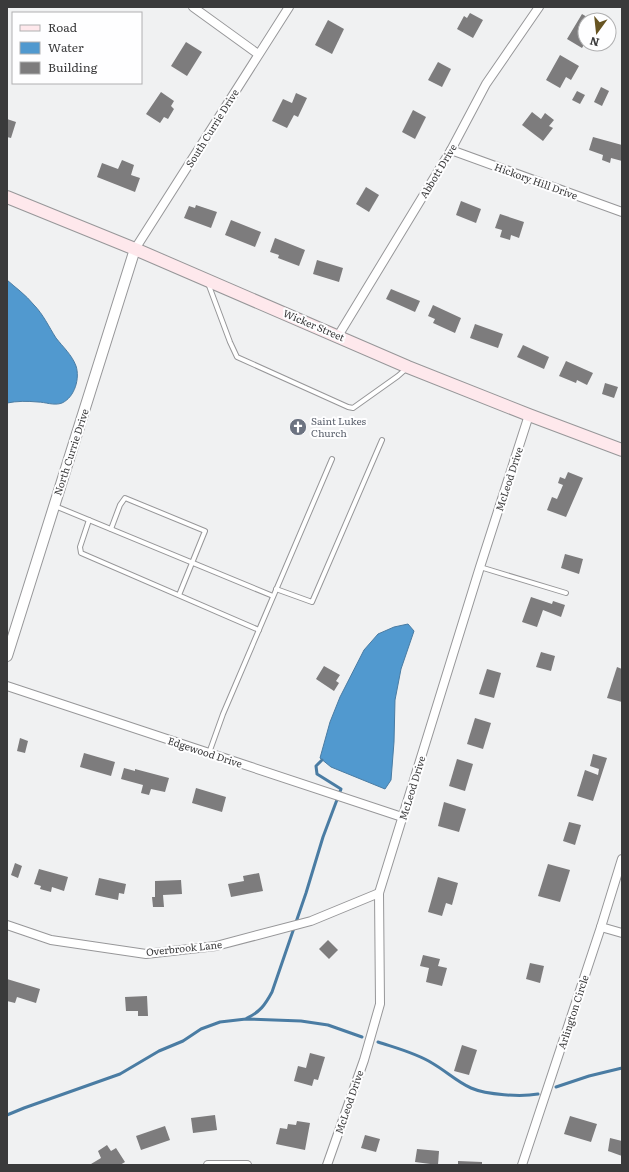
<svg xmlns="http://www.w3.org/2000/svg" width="629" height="1172" viewBox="0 0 629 1172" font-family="Literata,serif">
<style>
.water{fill:#5199cf;stroke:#4a7ca3}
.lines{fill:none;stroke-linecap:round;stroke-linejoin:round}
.stream{stroke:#4a7ca3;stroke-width:3}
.building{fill:#7d7c7d}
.service-casing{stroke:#979799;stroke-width:6}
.minor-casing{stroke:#979799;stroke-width:10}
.tertiary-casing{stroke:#979799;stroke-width:12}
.secondary-casing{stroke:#979799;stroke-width:14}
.service{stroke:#fff;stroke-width:4}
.minor{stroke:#fff;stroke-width:8}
.tertiary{stroke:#fff;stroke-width:10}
.secondary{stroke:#fee8ec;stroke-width:12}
.labels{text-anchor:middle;stroke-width:4;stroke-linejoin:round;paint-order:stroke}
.street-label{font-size:10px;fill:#3a3a3b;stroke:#fefeff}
.worship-label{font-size:10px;fill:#5b616d;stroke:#fefeff;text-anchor:start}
</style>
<rect width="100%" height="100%" fill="#f0f1f2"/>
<g class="water">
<path d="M7,280C16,288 26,295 34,305C43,314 49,327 56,338C63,347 72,355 76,366C80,378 75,397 62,403C54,406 45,402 38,402C27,401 17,401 7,403Z"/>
<polygon points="408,624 414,631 401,669 395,700 394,742 391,780 385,789 331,767 320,758 330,722 340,697 364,650 378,634 394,627"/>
</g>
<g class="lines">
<g class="stream">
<path d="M247,1018C260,1012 265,1005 272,992L306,893L323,837L341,789L317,774L316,766L322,760"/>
<path d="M378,1042C396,1048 416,1053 432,1063C446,1071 457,1082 471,1088C487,1095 521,1097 538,1094"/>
<polyline points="556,1087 589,1076 622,1068"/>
<polyline points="7,1115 24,1108 120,1074 159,1051 183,1041 201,1029 220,1022 246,1019 301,1021 328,1025 362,1037"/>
</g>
</g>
<g class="building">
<polygon points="470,13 483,20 473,38 457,29 464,16 467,18"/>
<polygon points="582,14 592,20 585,20 585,43 582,48 567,39"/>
<polygon points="328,20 344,29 332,54 315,45"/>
<polygon points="186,42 202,52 187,76 171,66"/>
<polygon points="560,55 579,66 571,80 566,77 560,88 546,80"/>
<polygon points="438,62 451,69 442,87 428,80"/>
<polygon points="601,87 609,91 602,106 594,102"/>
<polygon points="577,91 585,95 580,104 572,100"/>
<polygon points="161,92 174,101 171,106 174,109 168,119 164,117 160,123 146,114"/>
<polygon points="296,93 307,98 298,117 294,115 287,128 272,121 283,99 292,103"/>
<polygon points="413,110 426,117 415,139 402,132"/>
<polygon points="532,112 541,119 545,113 554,120 549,126 553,128 543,141 522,125"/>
<polygon points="7,119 16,122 11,138 7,137"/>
<polygon points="593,137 622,145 622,161 611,158 610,163 602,160 603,155 589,150"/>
<polygon points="122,160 134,165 131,175 140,178 135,192 97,177 102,163 118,169"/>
<polygon points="366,187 379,195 369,212 356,204"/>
<polygon points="461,201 481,209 476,223 456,215"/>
<polygon points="196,205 217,212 211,228 184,218 189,206 195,208"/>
<polygon points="500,214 524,222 519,238 511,235 510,240 500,237 502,230 495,228"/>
<polygon points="231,220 261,232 255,247 225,235"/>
<polygon points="275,238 305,250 299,266 278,258 279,255 270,252"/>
<polygon points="317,260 343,268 339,282 313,274"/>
<polygon points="391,289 420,301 415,312 386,299"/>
<polygon points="433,305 461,318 455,333 433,323 435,319 428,316"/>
<polygon points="475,324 503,334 498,348 470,338"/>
<polygon points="523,345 549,357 544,369 517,357"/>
<polygon points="566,361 593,373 587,385 577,380 576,383 559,376"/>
<polygon points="605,383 618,387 614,398 602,394"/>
<polygon points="568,472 583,478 566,517 547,510 552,497 557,499 563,485 558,483 560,477 565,479"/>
<polygon points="565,554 583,559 579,574 561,568"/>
<polygon points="531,597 552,604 553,601 565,605 561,617 543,610 537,627 522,622"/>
<polygon points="541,652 555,656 551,671 536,667"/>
<polygon points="324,666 340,675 336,681 339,683 334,691 316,679"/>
<polygon points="617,667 622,669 622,702 607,698"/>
<polygon points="487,669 501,673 494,698 479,694"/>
<polygon points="475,718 491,723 483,749 467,744"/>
<polygon points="20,738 28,741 25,753 17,751"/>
<polygon points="84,753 115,762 111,776 80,767"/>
<polygon points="593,754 607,758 593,801 577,796 585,770 598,775 599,769 590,766"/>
<polygon points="457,759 473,764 465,791 449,786"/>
<polygon points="124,768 135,771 135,769 169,778 165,792 151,789 149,795 141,793 143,785 121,779"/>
<polygon points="196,788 226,797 222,812 192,803"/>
<polygon points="444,802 466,809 459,832 438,826"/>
<polygon points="569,822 581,825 575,845 563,841"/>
<polygon points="15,863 22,866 18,878 11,875"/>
<polygon points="548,864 570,870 560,902 538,896"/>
<polygon points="39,869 68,877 64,891 52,887 51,892 40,889 41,886 34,884"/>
<polygon points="259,873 263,891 231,897 228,884 244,881 243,876"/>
<polygon points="438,877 458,883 452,905 446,903 442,916 428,912"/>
<polygon points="99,878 126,884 124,894 119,893 118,900 95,895"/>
<polygon points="181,880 182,894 163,895 164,907 153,907 152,897 155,897 155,881"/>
<polygon points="328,940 338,950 329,959 319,949"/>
<polygon points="423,955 440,959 438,966 447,968 442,986 426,982 429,968 420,966"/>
<polygon points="530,963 544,966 540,983 526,979"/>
<polygon points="7,979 40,989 36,1003 17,997 15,1003 7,1001"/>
<polygon points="147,996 148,1016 138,1016 138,1011 126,1011 125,997"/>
<polygon points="462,1045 477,1050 469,1075 454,1071"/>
<polygon points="310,1053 325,1057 318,1080 314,1079 312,1086 294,1081 298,1066 306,1068"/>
<polygon points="215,1115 217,1130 193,1133 191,1118"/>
<polygon points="570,1116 597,1124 591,1142 564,1134"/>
<polygon points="297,1121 310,1123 305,1150 276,1144 280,1128 287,1129 288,1124 296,1125"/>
<polygon points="165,1126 170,1140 141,1150 136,1136"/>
<polygon points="365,1135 380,1139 376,1152 361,1148"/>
<polygon points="610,1138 622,1141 622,1156 608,1151"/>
<polygon points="107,1145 111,1151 116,1148 125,1162 120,1165 92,1165 91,1164 101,1158 98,1151"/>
<polygon points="417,1149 439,1151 438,1165 415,1162"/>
<polygon points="458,1161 482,1162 482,1165 458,1165"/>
</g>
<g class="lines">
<defs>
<g id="service">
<polyline points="208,283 230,342 237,357 348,407 353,408 398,376 407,368"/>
<polyline points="55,506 273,596"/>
<polyline points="89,520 80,547 81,553 259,630"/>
<polyline points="111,529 120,505 125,498 205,531 179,595"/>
<polyline points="480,567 566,593"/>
<polyline points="276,589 312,602 382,440"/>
<polyline points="209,753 223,714 332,459"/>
</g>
<g id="minor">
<polyline points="193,7 258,54"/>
<polyline points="451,150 622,212"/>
<polyline points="135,249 289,7"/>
<polyline points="338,336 451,150 486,84 539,7"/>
<polyline points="7,686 402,817"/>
<polyline points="7,925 51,940 146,954 216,946 311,921 379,893"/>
<polyline points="601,927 622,933"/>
<polyline points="208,1165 247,1165"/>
<polyline points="327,1165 364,1060 380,1004 379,893 480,567 529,415"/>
<polyline points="522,1165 601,927 622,859"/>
</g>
<polyline id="tertiary" points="7,656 135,249"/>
<polyline id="secondary" points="7,197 135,249 408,367 529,415 622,450"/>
</defs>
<use href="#service" class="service-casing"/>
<use href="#minor" class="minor-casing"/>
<use href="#tertiary" class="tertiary-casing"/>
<use href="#secondary" class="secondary-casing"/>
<use href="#service" class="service"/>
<use href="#minor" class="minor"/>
<use href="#tertiary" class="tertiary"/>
<use href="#secondary" class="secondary"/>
</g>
<defs>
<symbol id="church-disc" viewBox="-11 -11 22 22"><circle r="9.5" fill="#6b7280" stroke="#fefeff"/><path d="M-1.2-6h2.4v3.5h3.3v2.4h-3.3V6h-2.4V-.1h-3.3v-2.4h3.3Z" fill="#fff"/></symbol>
</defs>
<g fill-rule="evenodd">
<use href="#church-disc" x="288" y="417" width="20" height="20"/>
</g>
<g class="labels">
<g class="street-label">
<text transform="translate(212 128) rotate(-58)" y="4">South Currie Drive</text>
<text transform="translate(438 171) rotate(-59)" y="4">Abbott Drive</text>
<text transform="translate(536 181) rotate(20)" y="4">Hickory Hill Drive</text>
<text transform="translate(314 325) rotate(23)" y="4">Wicker Street</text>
<text transform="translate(71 452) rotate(-72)" y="4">North Currie Drive</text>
<text transform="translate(509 479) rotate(-72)" y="4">McLeod Drive</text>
<text transform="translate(205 752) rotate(18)" y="4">Edgewood Drive</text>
<text transform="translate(412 788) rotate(-73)" y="4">McLeod Drive</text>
<text transform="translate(184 948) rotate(-6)" y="4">Overbrook Lane</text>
<text transform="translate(573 1012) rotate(-72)" y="4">Arlington Circle</text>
<text transform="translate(349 1102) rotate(-71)" y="4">McLeod Drive</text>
</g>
<g class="worship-label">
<text x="311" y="425">Saint Lukes<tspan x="311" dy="12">Church</tspan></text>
</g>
</g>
<rect width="629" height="1172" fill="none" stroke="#3a3a3b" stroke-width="16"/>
<rect x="12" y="12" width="130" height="72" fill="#fefeff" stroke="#b0b0b1"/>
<rect x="20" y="25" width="20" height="6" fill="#fee8ec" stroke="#b0b0b1"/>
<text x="48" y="32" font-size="12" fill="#3a3a3b">Road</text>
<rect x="20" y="42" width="20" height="12" fill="#5199cf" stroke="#b0b0b1"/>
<text x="48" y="52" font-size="12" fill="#3a3a3b">Water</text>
<rect x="20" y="62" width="20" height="12" fill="#7d7c7d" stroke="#b0b0b1"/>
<text x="48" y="72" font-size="12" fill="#3a3a3b">Building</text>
<g transform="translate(597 32) rotate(195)"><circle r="19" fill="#fefeff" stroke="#b0b0b1"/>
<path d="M0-3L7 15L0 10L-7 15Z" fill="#675422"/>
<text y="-6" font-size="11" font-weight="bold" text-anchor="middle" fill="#3a3a3b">N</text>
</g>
</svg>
